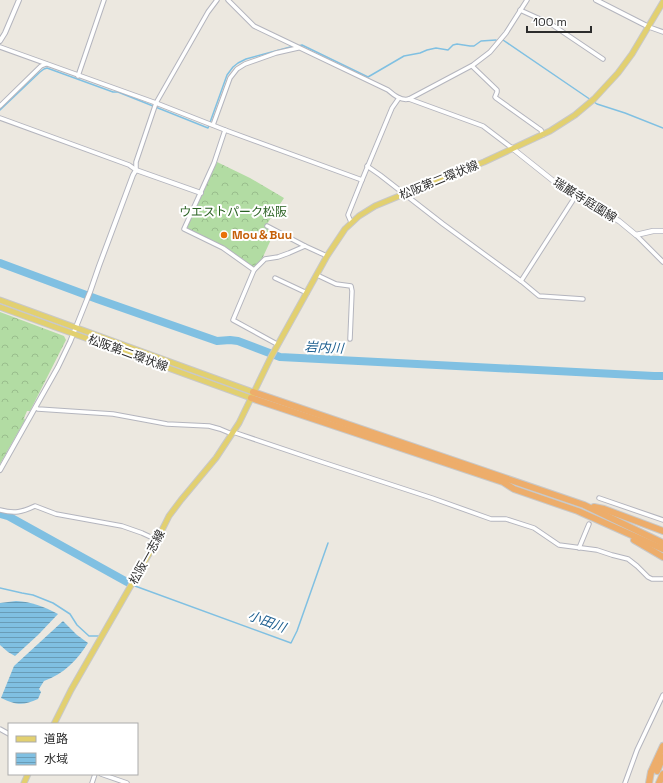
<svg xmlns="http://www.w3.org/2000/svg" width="663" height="783" viewBox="0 0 663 783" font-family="'Space Grotesk','Noto Sans JP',sans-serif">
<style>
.forest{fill:url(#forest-crowns)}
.water{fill:url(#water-rules)}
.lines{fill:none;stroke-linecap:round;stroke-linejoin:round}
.stream{stroke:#80c0e2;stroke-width:1.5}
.river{stroke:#80c0e2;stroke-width:8}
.minor-casing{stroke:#b4b5be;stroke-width:5.5}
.tertiary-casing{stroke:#b4b5be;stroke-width:6}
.secondary-casing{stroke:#b4b5be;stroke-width:6}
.primary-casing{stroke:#c8c8c8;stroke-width:7}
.motorway-casing{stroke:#c8c8c8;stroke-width:8}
.minor{stroke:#fff;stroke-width:3.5}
.tertiary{stroke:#fff;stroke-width:4}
.secondary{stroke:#fff;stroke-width:4.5}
.primary{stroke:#e2d070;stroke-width:5}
.motorway{stroke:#edad6b;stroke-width:6}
.food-dot{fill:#e8710a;stroke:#fff;stroke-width:1.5}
.labels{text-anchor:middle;stroke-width:4;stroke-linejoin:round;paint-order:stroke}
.street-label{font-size:12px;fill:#2c2c2c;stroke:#fff}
.park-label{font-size:12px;fill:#2b6223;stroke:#fff}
.food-label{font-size:12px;font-weight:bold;fill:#c56008;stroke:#fff;text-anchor:start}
.water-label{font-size:13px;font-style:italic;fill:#1d5f90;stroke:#fff}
</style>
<defs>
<pattern id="forest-crowns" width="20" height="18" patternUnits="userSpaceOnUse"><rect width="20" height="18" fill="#b2dca3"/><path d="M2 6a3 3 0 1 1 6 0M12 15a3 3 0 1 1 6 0" fill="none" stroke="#99bd8c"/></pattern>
<pattern id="water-rules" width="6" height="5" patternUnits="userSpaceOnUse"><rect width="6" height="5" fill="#80c0e2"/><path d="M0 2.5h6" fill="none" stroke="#699cb7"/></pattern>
</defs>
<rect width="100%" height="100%" fill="#ece8e0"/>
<g class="forest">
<polygon points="217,162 250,178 284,198 265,227 274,233 262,259 256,267 252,267 187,229 187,227"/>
<polygon points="0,312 64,336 66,340 30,411 27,411 24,418 25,420 0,464"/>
</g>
<g class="water">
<path d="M16,601C32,602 43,606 58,614L38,635L15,656L8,652L0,645V603Z"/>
<path d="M63,621L77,635L88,643C77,660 64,674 44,681L39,689L41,692L38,699C23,706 16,705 1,698L14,666Z"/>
</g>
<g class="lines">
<g class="stream">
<polyline points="503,40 591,100"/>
<polyline points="298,46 302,45 368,77 404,56 420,53 427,50 436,48 448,50 453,45 457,44 470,46 474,46 481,41 496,40"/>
<polyline points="594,102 597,104 625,113 663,128"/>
<polyline points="0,110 40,72 44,69 47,68 113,92 118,92 208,128 227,75 233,67 238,63 246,59 294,46"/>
<polyline points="135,586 291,643 297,631 328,543"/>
<polyline points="0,588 22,593 33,595 53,603 70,614 77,625 89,636 99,636"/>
</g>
<g class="river">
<polyline points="0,263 97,299 217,341 230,340 238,341 280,357 654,376 663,376"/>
<polyline points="0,514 8,516 127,582"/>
</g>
<defs>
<g id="minor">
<path d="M228,0L254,26L388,90C394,95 401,101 409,99L473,65L490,52L506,33L527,0"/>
<polyline points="520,10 551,24 603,59"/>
<polyline points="649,27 663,32"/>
<polyline points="0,47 156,103 225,130 362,180"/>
<polyline points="472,66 497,90 497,92 495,97 496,98 538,128 541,130 543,135"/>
<polyline points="78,76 104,0"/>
<polyline points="409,99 483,126 512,148"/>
<polyline points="0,106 41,66 46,64"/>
<polyline points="0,118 129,165 136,170"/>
<polyline points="213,125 230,78 237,69 245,64 276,53 298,48"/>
<polyline points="225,130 214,163 184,229 223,248 254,270 233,320 275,343"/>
<polyline points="367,166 380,175 443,224 521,281 539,296 583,299"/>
<polyline points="136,170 136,162 156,103 208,12 217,0"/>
<polyline points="351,222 348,215 362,180 392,108 399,98"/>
<polyline points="267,226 305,246 327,256"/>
<polyline points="636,235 663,262"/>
<polyline points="254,270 265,259 278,257 289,253 305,246"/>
<polyline points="317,275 336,284 351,286 352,291 350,339"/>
<polyline points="275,278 307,293"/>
<polyline points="521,281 575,197"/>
<polyline points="36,408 38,409 113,414 167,424 209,426 220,429 232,434"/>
<polyline points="233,432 322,462 432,498 491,519 506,519 534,528 559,545 597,550 612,555 628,559 637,566 648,577 652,579 663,579"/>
<polyline points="599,498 663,520"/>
<path d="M0,510C15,514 22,512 35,506L56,514L122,526L142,533L157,540"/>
<polyline points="579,548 589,524"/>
<polyline points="0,729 9,734"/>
<polyline points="101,774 127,783"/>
<polyline points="92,783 95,774"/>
<polyline points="625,783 637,750 663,695"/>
</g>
<g id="tertiary">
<polyline points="596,0 649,27"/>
<polyline points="0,41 5,33 19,0"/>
<polyline points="0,470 58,367 70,342 90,292 99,266 133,175 136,170 201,193"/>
</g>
<polyline id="secondary" points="512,148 566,191 589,205 619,221 636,235 653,231 663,231"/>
<g id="primary">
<polyline points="0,300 253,392"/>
<polyline points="0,307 251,398"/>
<polyline points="54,724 71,690 157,540 169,516 181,500 216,458 239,423 271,357 327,256 345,229 359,216 375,206 404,194 484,162 550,131 575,115 594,99 618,73 632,54 663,2"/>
<polyline points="24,783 28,774"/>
</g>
<g id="motorway">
<polyline points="253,392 584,505 663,543"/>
<polyline points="251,398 503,482 514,489 578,511 663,549"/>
<polyline points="594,507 604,509 663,531"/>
<polyline points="634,540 663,557"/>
<polyline points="657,771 663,757"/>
<polyline points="649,783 651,772 663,746"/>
<polyline points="659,783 663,774"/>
</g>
</defs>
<use href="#minor" class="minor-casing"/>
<use href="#tertiary" class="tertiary-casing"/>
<use href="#secondary" class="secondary-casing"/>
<use href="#primary" class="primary-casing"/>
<use href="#motorway" class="motorway-casing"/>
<use href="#minor" class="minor"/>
<use href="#tertiary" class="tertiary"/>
<use href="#secondary" class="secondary"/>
<use href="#primary" class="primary"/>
<use href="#motorway" class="motorway"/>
</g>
<circle class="food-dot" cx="224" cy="235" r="4"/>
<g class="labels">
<g class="street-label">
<text transform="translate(439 180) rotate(-22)" y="4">松阪第二環状線</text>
<text transform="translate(585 200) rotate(32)" y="4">瑞巌寺庭園線</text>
<text transform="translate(128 353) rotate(20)" y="4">松阪第二環状線</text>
<text transform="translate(147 557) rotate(-61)" y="4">松阪一志線</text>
</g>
<g class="park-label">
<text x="233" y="216">ウエストパーク松阪</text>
</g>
<g class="food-label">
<text x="232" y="239">Mou＆Buu</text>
</g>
<g class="water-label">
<text transform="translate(324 347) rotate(3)" y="5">岩内川</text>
<text transform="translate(267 621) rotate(20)" y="5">小田川</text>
</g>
</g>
<rect x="8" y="723" width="130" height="52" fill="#ffffff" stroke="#ababab"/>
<rect x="16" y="736" width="20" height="6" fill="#e2d070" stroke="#ababab"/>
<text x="44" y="743" font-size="12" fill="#2c2c2c">道路</text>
<rect x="16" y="753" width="20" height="12" fill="url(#water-rules)" stroke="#ababab"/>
<text x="44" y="763" font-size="12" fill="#2c2c2c">水域</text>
<path d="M527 26v6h64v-6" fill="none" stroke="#2c2c2c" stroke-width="2"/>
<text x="533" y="26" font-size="12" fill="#2c2c2c" stroke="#ffffff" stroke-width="3" paint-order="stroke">100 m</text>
</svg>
